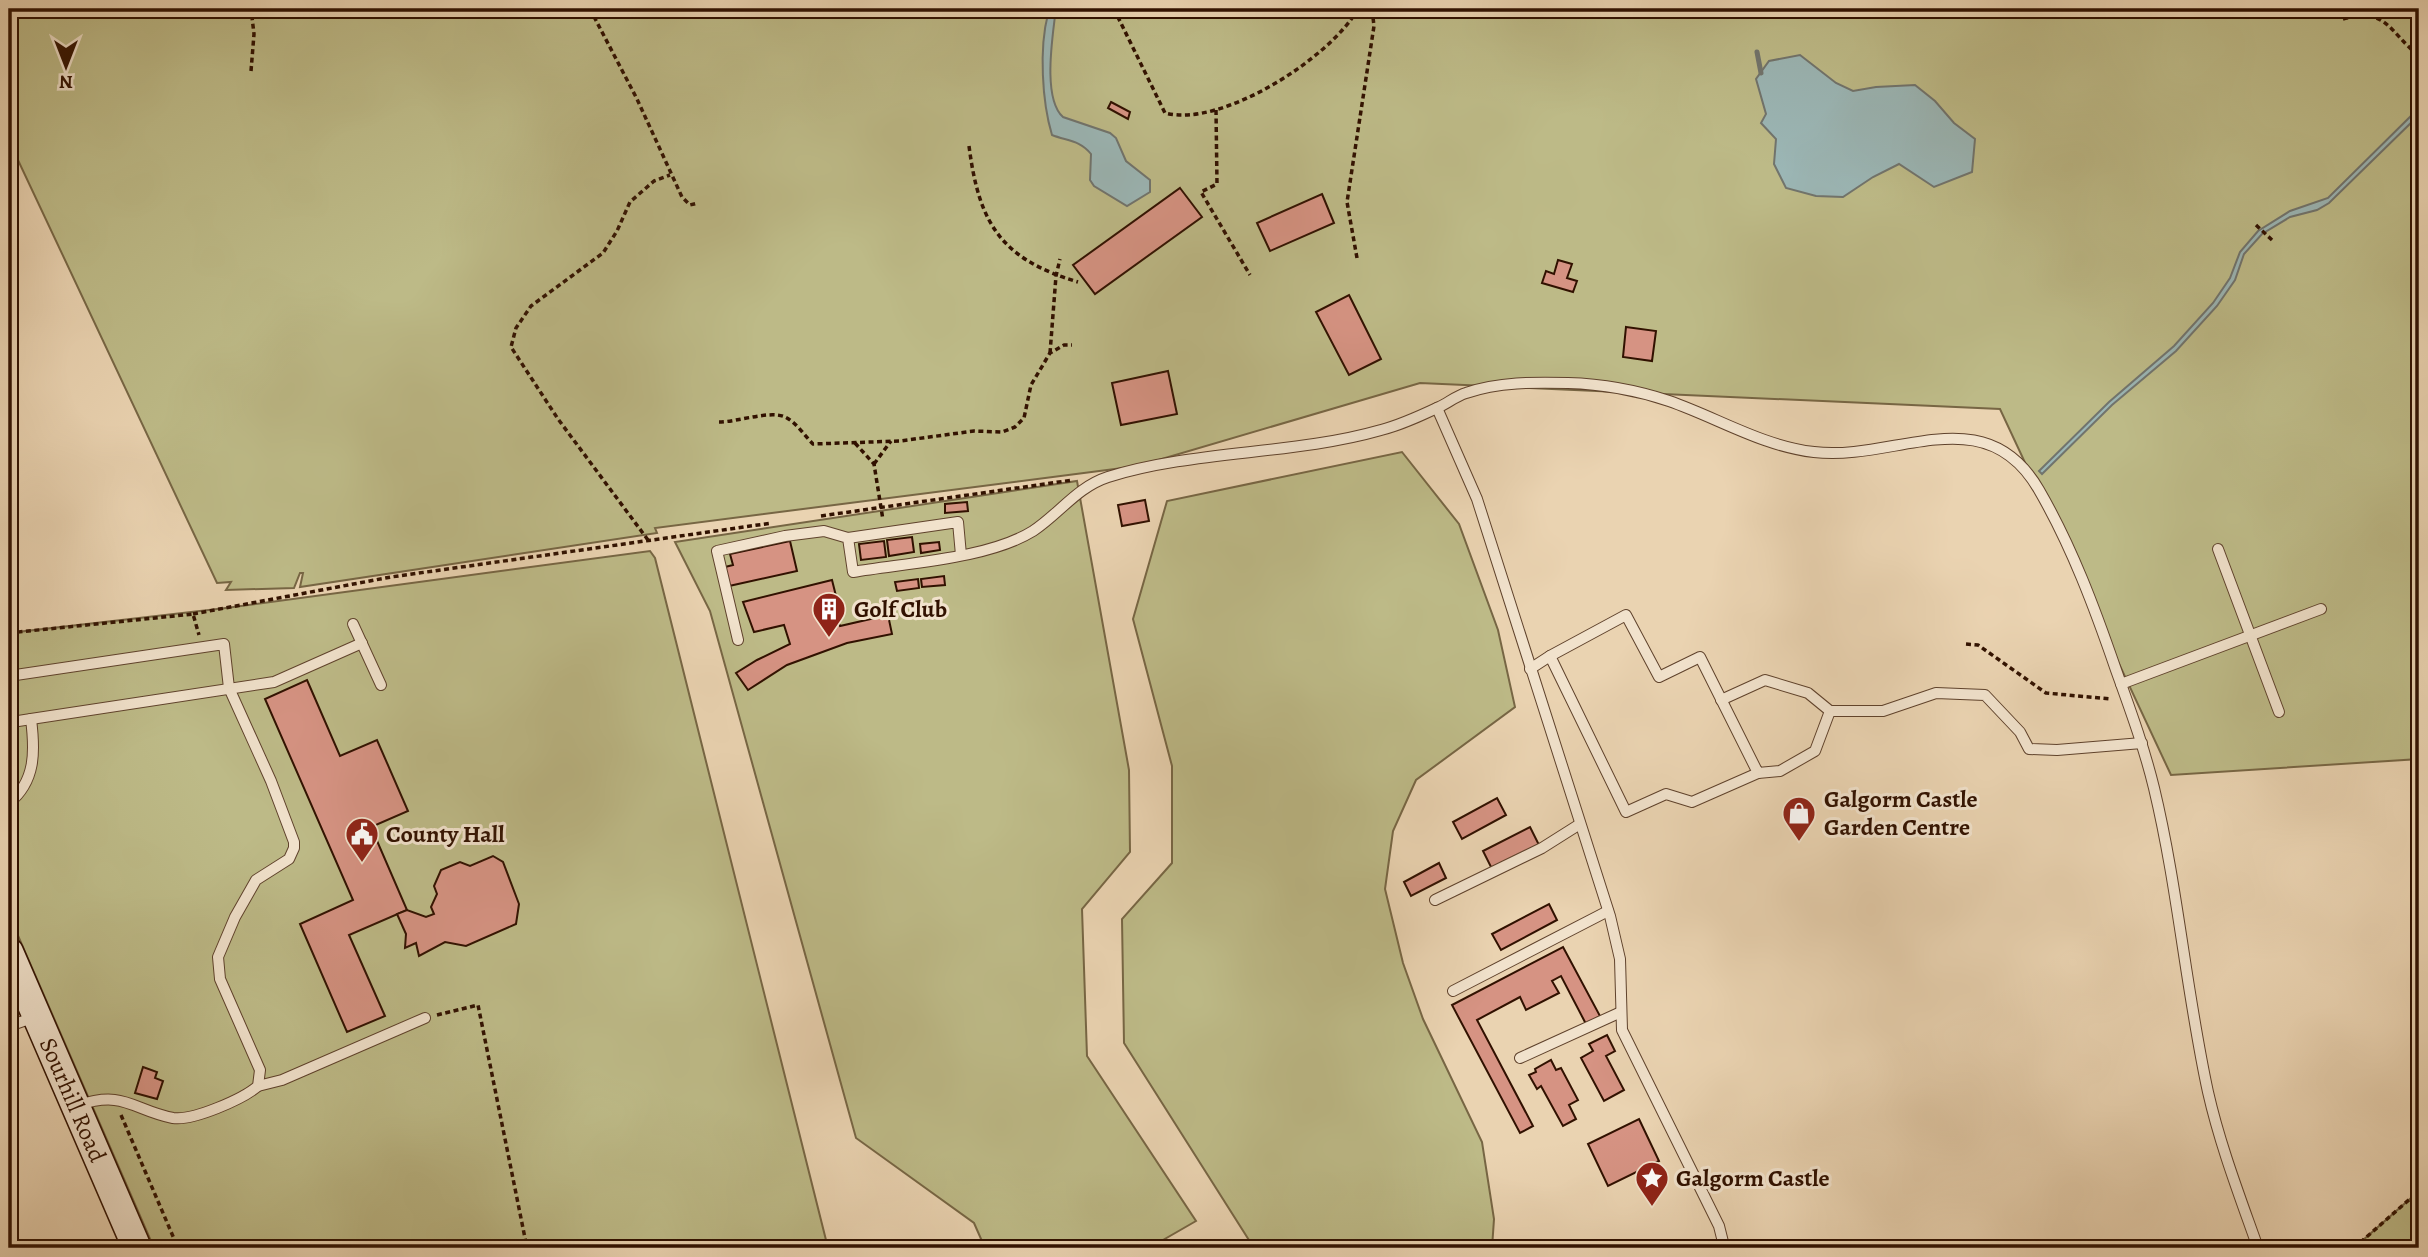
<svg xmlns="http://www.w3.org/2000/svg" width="2428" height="1257" viewBox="0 0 2428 1257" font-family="Alegreya,serif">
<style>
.green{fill:#bdba87;stroke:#764;stroke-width:2}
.water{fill:#9bb6b5;stroke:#71746d;stroke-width:2}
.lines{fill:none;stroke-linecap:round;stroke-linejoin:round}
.stream{stroke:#71746d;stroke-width:5}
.building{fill:#d69383;stroke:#311100;stroke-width:2}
.lane-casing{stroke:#5f422c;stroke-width:12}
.secondary-casing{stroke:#311100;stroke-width:31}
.path{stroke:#311100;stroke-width:3.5;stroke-dasharray:5 3.5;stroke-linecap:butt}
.lane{stroke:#f1e2cc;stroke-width:10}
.secondary{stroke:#f1e2cc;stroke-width:28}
.labels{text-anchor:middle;stroke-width:6;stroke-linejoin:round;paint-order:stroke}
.poi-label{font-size:24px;font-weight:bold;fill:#311100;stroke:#f1e2cc;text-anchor:start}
.street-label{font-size:24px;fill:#311100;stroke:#f1e2cc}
</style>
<rect width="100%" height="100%" fill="#ead3b1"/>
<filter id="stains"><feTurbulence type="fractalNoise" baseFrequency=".00286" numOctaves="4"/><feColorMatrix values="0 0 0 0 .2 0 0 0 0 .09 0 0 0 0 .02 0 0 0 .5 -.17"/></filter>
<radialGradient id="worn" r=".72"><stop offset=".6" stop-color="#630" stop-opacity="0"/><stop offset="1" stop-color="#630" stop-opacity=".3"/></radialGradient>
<g class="green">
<polygon points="9,9 2401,9 2419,19 2419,759 2171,775 2000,409 1420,383 1138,466 655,528 657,533 300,587 303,573 300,573 294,588 226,590 231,582 217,583 9,141"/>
<polygon points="1402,452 1459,524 1498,630 1515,707 1416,780 1393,831 1385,889 1403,963 1423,1019 1482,1142 1494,1219 1492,1248 1254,1248 1124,1043 1122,919 1172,863 1172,766 1133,619 1167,501"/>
<polygon points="1077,481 1129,770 1130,852 1082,909 1087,1056 1196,1221 1149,1248 985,1248 974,1223 856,1138 710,611 675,542"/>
<polygon points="650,551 655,558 828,1248 154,1248 9,915 9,633 226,608"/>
<polygon points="2419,1191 2419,1248 2354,1248"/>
</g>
<g class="water">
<path d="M1048,14L1055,16C1052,41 1043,99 1063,117L1110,133L1116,138L1126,161L1150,180V192L1127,206L1094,186L1090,180L1091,154C1080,140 1067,141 1052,135C1042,102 1039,48 1048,14Z"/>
<polygon points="1800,55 1836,83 1853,91 1876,87 1915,85 1935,101 1954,123 1975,139 1972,172 1934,187 1899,164 1873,177 1843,197 1816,196 1786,188 1774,164 1776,139 1761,123 1766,114 1756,79 1769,61"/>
<polygon points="2419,108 2419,115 2329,203 2317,210 2290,217 2262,234 2244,254 2235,280 2217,306 2176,351 2112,405 2042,474 2039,471 2109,402 2174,346 2213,303 2230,278 2240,252 2258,231 2290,211 2328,198"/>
</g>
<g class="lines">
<polyline class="stream" points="1757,52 1761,73"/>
</g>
<g class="building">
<polygon points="1111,102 1130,112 1128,119 1108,108"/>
<polygon points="1180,188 1202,217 1095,294 1073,265"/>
<polygon points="1322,194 1334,223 1270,251 1257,223"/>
<polygon points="1558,260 1572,264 1567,278 1577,281 1573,292 1542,283 1546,271 1554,274"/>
<polygon points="1349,295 1381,359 1349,375 1316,312"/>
<polygon points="1626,327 1656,331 1652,361 1623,357"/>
<polygon points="1168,371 1177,414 1121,425 1112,383"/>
<polygon points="1145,500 1149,521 1122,526 1118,505"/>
<polygon points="967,502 968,511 945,513 945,504"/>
<polygon points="912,537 914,552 889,556 887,540"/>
<polygon points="790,541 797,571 729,586 725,567 733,565 730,554"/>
<polygon points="884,541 886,557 861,560 859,544"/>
<polygon points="939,542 940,550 921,553 920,544"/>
<polygon points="944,576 945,585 922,587 921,579"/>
<polygon points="918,579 919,588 897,591 895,582"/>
<polygon points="832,580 840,612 834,613 840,626 888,615 892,634 847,643 787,665 748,690 736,673 757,660 790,644 784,625 754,632 743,602"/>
<polygon points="307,680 340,756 377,740 408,811 371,827 407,910 349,935 385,1016 347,1032 300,924 353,900 265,699"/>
<polygon points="1497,798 1506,815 1462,839 1453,822"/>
<polygon points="1530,827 1539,845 1492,869 1483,851"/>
<polygon points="493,856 503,862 519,904 516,924 466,946 445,942 419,956 416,943 405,948 406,934 397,914 407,910 426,917 434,914 431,907 437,894 434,886 441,870 460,862 470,866"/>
<polygon points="1439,863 1446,878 1411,896 1404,882"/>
<polygon points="1549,904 1557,920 1501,950 1492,934"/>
<polygon points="1563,947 1600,1016 1586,1024 1561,976 1552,981 1559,993 1526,1010 1520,997 1477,1020 1533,1126 1520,1133 1452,1005"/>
<polygon points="1607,1035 1615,1051 1606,1056 1624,1090 1604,1101 1581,1058 1593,1051 1589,1044"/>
<polygon points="1551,1060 1556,1070 1561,1068 1578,1100 1569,1105 1576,1119 1563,1126 1541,1086 1537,1089 1529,1075 1536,1072 1535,1069"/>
<polygon points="143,1067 157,1072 155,1078 163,1081 157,1099 135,1093"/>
<polygon points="1639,1119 1659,1161 1608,1186 1588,1144"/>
</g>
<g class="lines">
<defs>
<g id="lane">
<polyline points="1437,408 1477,499 1610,916 1620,959 1622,1030 1719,1226 1723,1242 1720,1248"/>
<polyline points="848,538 958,522 961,555"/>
<polyline points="2218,549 2279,712"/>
<polyline points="353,624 381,685"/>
<path d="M738,640L717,551L785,536L824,531L848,538L853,572C905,563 988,559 1033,531C1059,514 1077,487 1108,477C1194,450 1294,455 1381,430C1401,425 1420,416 1439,407C1448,403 1456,396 1466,393C1498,382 1535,382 1568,383C1602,384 1636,390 1669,401C1718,418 1762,446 1814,452C1895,462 1985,396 2039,490C2072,547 2095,609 2116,670C2130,709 2144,747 2154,788C2178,888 2186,991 2208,1092C2220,1145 2240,1197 2258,1248"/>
<polyline points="1550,656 1626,812 1666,794 1692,802 1758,773"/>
<polyline points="1530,669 1550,656 1626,615 1659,677 1700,657 1758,773 1780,771 1815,751 1830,711 1883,711 1936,693 1985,695 2020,732 2029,749 2057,750 2142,743"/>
<path d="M9,676L224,644L229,688L271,781L294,842V848L289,859L256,880L235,917L218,957L220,979L260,1070L258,1086C243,1099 193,1121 173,1118C133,1110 124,1090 79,1105"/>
<polyline points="2121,684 2321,609"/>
<polyline points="9,696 12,722 31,719 274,682 362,643"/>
<polyline points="1721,700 1765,680 1808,693 1830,711"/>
<path d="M9,803C36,781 35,751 31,719"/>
<polyline points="1435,900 1542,848 1580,824"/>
<polyline points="1453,991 1608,911"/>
<polyline points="9,1026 35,1017"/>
<polyline points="1520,1058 1621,1012"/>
<polyline points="258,1086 282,1080 425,1018"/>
</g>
<g id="secondary">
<path id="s1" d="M9,952L137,1248"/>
</g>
</defs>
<use href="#lane" class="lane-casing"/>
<use href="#secondary" class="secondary-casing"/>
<g class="path">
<polyline points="590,9 637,99 682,197 690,205 698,203"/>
<path d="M1114,9L1165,113C1222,128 1330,58 1358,9"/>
<path d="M2343,19C2387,7 2388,31 2419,56"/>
<polyline points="251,71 254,34 251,9"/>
<polyline points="1216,110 1217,184 1201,192 1250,275"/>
<path d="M969,146C979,224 1001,259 1078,282"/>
<polyline points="2256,225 2272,240"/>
<polyline points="1357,258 1347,202 1374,26 1372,9"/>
<polyline points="1050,353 1056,276 1060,259"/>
<path d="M719,422C737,422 770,410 785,417C796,422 804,435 813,444L900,441L974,431L1002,432L1015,427L1024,418L1031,385L1050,353L1064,345H1072"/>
<polyline points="855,443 874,464 883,520"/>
<polyline points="874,464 891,441"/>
<polyline points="821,516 1073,480"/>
<polyline points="648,540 558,419 511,347 516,328 531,306 603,253 617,231 630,202 654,181 670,175"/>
<polyline points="193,614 391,577 772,523"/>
<polyline points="9,633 193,614 199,635"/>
<polyline points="1966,644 1978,645 2046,693 2111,699"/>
<polyline points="437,1015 478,1005 527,1248"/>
<polyline points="121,1115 178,1248"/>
<polyline points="2354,1248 2419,1191"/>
</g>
<use href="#lane" class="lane"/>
<use href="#secondary" class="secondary"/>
</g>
<defs>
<symbol id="building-pin" viewBox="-11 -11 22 30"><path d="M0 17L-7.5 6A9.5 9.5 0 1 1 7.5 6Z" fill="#8f2418" stroke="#f1e2cc"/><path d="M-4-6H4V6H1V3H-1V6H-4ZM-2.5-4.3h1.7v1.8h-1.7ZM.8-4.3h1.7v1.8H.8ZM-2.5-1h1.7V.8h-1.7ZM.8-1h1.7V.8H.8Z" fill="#fff"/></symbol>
<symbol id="shop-pin" viewBox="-11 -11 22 30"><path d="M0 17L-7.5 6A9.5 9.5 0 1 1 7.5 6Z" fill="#8f2418" stroke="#f1e2cc"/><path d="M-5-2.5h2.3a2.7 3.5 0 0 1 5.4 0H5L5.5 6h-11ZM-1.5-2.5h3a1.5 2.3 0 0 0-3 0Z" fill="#fff"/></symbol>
<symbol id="civic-pin" viewBox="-11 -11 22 30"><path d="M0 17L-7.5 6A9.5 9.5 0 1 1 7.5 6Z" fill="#8f2418" stroke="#f1e2cc"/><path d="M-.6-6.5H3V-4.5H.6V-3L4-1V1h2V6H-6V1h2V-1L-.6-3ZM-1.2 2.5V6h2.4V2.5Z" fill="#fff"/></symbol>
<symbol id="sight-pin" viewBox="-11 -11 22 30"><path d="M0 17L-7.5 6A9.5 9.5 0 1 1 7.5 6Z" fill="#8f2418" stroke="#f1e2cc"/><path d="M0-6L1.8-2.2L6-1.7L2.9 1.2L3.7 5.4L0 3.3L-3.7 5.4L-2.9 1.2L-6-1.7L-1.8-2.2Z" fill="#fff"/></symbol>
</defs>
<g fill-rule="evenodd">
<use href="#building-pin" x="810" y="590" width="38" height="52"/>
<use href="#shop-pin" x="1780" y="794" width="38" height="52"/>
<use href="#civic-pin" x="343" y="815" width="38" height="52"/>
<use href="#sight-pin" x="1633" y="1159" width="38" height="52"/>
</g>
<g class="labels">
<g class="poi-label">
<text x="854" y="617">Golf Club</text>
<text x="1824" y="807">Galgorm Castle<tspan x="1824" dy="28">Garden Centre</tspan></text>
<text x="386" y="842">County Hall</text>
<text x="1676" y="1186">Galgorm Castle</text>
</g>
<g class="street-label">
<text dy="8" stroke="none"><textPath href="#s1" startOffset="161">Sourhill Road</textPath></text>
</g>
</g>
<rect width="2428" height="1257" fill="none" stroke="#ead3b1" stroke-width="35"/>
<rect x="10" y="10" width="2407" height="1236" fill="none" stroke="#311100" stroke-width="3.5"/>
<rect x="18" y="18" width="2393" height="1222" fill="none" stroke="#311100" stroke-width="2"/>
<g transform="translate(66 66) rotate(180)" stroke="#f1e2cc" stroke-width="5" paint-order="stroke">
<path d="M0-5L12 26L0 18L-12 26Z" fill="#311100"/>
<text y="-10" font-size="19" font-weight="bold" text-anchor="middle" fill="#311100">N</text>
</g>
<rect width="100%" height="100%" filter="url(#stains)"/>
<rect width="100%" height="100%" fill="url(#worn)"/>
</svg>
